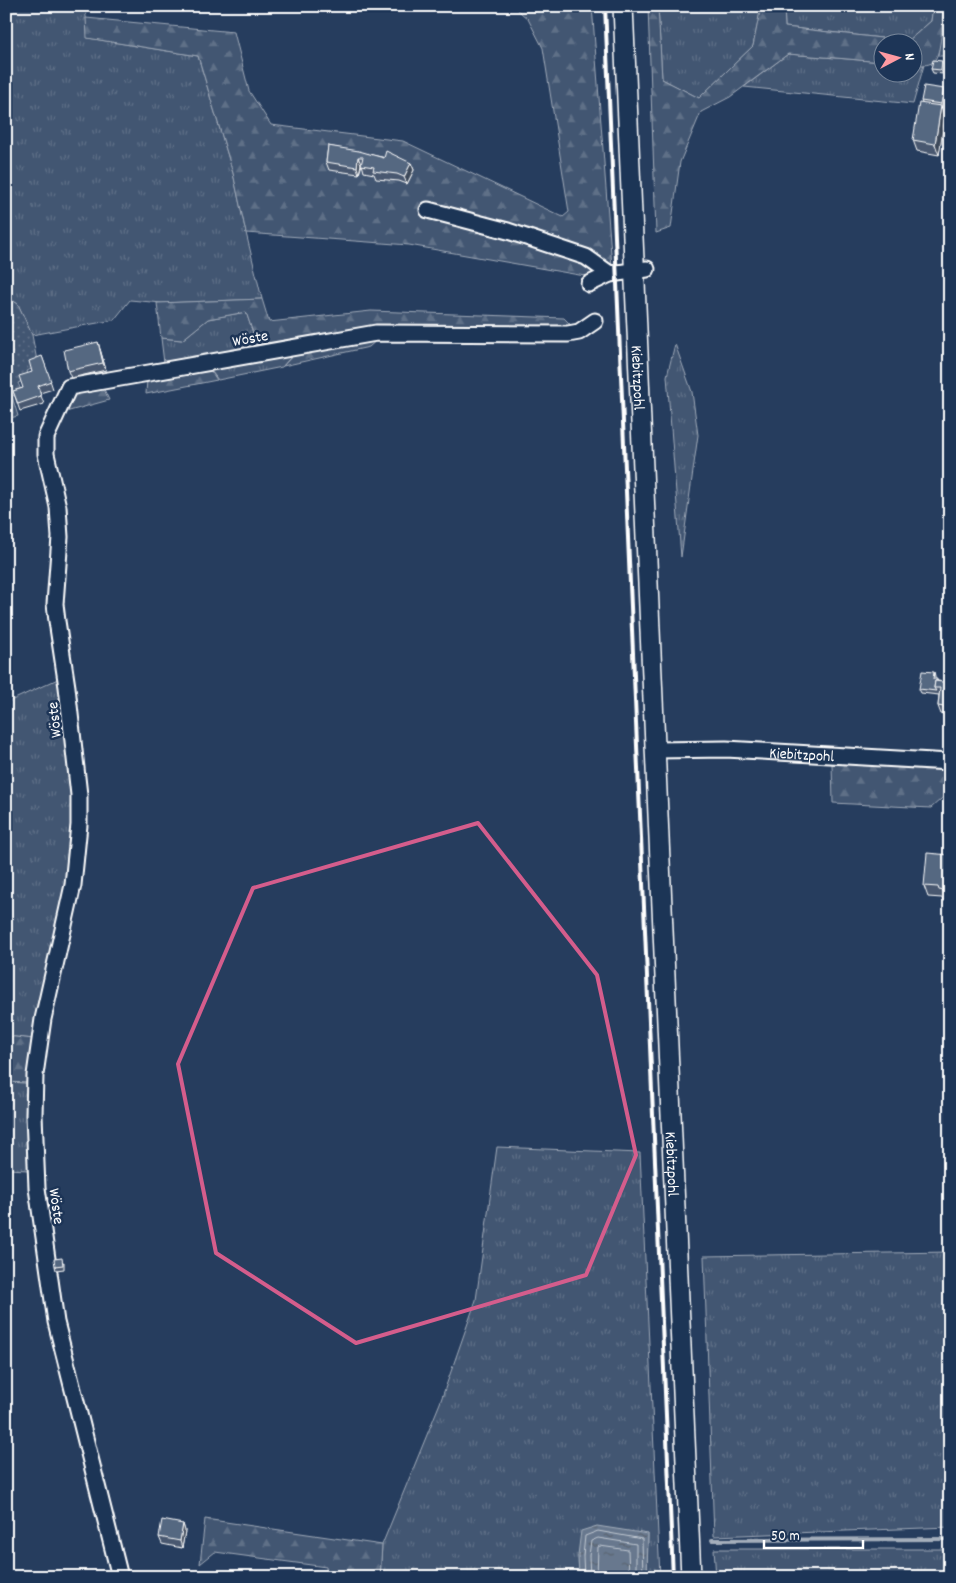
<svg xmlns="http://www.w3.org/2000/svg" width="956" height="1583" viewBox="0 0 956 1583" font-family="Dekko,sans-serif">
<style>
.grass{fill:url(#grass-tufts);stroke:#a0aab8}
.forest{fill:url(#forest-firs);stroke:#a0aab8}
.garden{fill:url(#garden-dots);stroke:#a0aab8}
.water{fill:url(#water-ripples);stroke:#a4aebb}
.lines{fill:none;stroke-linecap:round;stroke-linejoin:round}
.shore{stroke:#c2c9d2;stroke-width:1}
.stream{stroke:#a4aebb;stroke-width:4}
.minor-casing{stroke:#fff;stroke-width:19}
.major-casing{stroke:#fff;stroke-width:22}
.minor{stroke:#1d3557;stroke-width:15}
.major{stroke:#1d3557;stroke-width:19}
.rail{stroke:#fff;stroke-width:4}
.wall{fill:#49596f;stroke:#fff}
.shaded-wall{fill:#3c485a;stroke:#fff}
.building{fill:#556781;stroke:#fff}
.marked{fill:none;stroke:#d45d8c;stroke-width:4;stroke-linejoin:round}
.labels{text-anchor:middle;stroke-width:5;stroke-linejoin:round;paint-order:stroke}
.street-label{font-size:16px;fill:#fff;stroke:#1d3557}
</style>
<defs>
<pattern id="grass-tufts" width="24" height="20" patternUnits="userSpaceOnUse" patternTransform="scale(1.25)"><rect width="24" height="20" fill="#425672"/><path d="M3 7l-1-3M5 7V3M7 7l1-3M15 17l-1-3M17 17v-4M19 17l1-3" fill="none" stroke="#5e6f87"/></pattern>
<pattern id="forest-firs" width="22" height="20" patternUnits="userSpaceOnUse" patternTransform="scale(1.25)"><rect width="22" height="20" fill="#425672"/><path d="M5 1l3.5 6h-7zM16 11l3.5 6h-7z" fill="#5e6f87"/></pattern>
<pattern id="garden-dots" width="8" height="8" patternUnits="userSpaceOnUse" patternTransform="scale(1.25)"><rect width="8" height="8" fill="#425672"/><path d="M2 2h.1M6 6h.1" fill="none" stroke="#5e6f87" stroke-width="1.8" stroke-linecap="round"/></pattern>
<pattern id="water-ripples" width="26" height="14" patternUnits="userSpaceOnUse" patternTransform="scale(1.25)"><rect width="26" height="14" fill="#67788e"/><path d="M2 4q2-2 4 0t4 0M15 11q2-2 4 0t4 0" fill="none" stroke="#5a626d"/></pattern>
</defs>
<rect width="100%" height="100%" fill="#263d5e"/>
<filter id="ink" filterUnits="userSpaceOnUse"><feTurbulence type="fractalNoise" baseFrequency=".02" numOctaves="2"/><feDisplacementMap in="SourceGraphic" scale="10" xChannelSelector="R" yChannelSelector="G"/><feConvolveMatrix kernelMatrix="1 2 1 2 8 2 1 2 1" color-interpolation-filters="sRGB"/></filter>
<g filter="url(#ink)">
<g class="grass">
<polygon points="6,6 85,6 88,38 198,56 233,173 246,233 262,299 162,303 130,300 114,320 32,335 18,304 6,296"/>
<polygon points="658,6 761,6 761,8 753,46 699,98 662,79"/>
<polygon points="784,6 933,6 931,21 908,41 785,27"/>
<polygon points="944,6 950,6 950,56 938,56"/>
<polygon points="788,54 883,62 884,72 914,72 914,64 924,65 913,104 744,87"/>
<polygon points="246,312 257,345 164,363 161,338 182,340 208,319"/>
<polygon points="675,344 692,392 698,435 681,557 667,376"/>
<polygon points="296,351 282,367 218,380 209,368"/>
<polygon points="60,678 74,809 69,883 34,1039 6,1036 6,703"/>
<polygon points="6,1082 28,1083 29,1170 6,1169"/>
<polygon points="497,1147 640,1153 660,1577 647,1577 648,1534 578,1555 579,1577 380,1577 382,1545 440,1403 476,1300"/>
<polygon points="950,1252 950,1527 714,1536 704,1256"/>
<polygon points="714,1549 950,1549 950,1577 716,1577"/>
</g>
<g class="forest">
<polygon points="513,6 592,6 612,267 606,271 585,276 409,245 246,233 233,173 198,56 87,38 86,18 234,32 249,91 271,125 403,141 563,217 569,212 543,48 528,19"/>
<path d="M648,6H658L662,79L699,98L753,46L761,6H784L785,27L908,41L931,21L933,6H944C942,18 942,55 933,62C928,66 920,65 914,64V42H884L883,62L788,54L730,97L701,112L680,162L671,228L656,233Z"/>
<polygon points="262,299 269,322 371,311 564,318 572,326 257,345 246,312 208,319 182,340 161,338 157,303"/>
<polygon points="378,339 369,347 283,366 298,350"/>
<polygon points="209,368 217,380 146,394 147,379"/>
<polygon points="102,385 109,400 62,413 74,390"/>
<polygon points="914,763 950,766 950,791 931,808 833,803 832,764"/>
<polygon points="6,1036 34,1039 28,1083 6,1082"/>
<polygon points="205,1519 382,1545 380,1577 327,1577 326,1567 215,1552 200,1564"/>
</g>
<polygon class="garden" points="6,296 18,304 32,335 38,366 27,371 29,378 18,383 22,392 12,396 18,416 6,419"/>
<polygon class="water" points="597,1526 648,1534 647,1577 579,1577 578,1555 581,1531"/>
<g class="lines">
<g class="shore">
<polyline points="584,1577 583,1556 585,1536 598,1531 642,1539 643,1577"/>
<polyline points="590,1577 589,1556 591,1541 598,1538 636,1544 636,1577"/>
<polyline points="597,1577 598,1547 600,1546 628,1550 629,1577"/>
</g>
<polyline class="stream" points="712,1540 950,1539"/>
<defs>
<g id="minor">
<polyline points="428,210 508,231 586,257 610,274"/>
<polyline points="589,284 610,274 647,269"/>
<path id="s1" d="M656,750L726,749L950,762"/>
<polyline points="120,1577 56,1322 37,1188 34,1115 35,1075 43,1019 73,885 79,825 79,795 67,687 57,621 55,604 60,537 58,507 46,454 46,437 69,387 376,333 568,334 579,332 595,321"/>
</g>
<g id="major">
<path id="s2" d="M623,6L691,1577"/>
</g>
</defs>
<use href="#minor" class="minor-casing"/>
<use href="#major" class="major-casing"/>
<use href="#minor" class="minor"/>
<use href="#major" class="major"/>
<polyline class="rail" points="605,6 673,1577"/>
</g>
<g class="wall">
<polygon points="942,61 944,65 943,74 933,73 931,69"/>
<polygon points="944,89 945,93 943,108 941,108 945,117 939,155 917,151 913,140 922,103 921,101"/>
<polygon points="328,146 411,163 414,170 407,184 399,181 376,179 374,174 364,172 362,164 359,174 329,170 326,162"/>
<polygon points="100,349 106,370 71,378 68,371"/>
<polygon points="42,356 53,389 40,393 44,404 20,411 13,391 23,388 32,372"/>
<polygon points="934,672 935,676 935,679 938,681 950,683 950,715 941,714 938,706 939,695 921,693 919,689"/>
<polygon points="950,855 950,899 948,902 943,901 942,898 928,897 924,886"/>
<polygon points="64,1262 64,1269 56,1270 55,1266"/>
<polygon points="183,1524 185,1531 182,1548 162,1544 159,1537"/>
</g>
<g class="shaded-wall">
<polygon points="942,61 944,65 943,74 941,70"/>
<polygon points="944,89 945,93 943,108 941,104"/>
<polygon points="941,106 945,117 939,155 935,144"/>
<polygon points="358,157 361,164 359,174 357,167"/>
<polygon points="411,163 414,170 407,184 404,177"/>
<polygon points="98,342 106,370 103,363"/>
<polygon points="946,887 950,898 948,902 944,891"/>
<polygon points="183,1524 185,1531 182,1548 180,1541"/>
</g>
<g class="building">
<polygon points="933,60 942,61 941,70 931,69"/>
<polygon points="924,86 944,89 941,104 921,101"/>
<polygon points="919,103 941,106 935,144 913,140"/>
<polygon points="328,146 359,151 384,158 386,151 411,163 404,177 397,174 373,171 374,167 361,165 363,157 358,157 357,167 326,162"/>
<polygon points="98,342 103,363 68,371 64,350"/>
<polygon points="42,356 51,381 38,386 41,396 18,404 13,391 23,388 19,376 32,372 29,361"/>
<polygon points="922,671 934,672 933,679 937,679 937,681 935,681 934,688 936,691 919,689"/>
<polygon points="935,681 950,683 950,708 938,706 940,688 934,688"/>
<polygon points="927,853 950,855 950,888 946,887 944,891 939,890 938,887 924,886"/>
<polygon points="62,1258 63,1265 55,1266 54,1259"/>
<polygon points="162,1520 183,1524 180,1541 159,1537"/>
</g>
</g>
<path class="marked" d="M478,823L597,975L636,1155L586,1275L356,1343L216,1253L178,1064L253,888Z"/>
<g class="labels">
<g class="street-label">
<text transform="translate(250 337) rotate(-10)" y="6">Wöste</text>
<text dy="6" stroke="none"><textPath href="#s2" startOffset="372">Kiebitzpohl</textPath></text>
<text transform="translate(53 720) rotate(-96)" y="6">Wöste</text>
<text dy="6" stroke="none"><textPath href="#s1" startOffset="146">Kiebitzpohl</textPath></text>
<text dy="6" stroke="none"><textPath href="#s2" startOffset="1159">Kiebitzpohl</textPath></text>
<text transform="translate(58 1206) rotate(82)" y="6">Wöste</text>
</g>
</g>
<rect width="956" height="1583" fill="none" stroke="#1d3557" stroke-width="25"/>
<rect x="12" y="12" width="931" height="1558" fill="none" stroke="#fff" stroke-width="2" filter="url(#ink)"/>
<g transform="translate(898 58) rotate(84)"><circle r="24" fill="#1d3557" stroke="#77869a"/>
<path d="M0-4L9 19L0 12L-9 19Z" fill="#ff9aa2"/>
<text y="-8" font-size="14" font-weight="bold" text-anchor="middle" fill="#ffffff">N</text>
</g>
<path d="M764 1540v8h99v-8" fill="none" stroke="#ffffff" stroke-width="2.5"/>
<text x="771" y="1540" font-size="15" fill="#ffffff" stroke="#1d3557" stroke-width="4" paint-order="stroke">50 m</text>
</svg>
